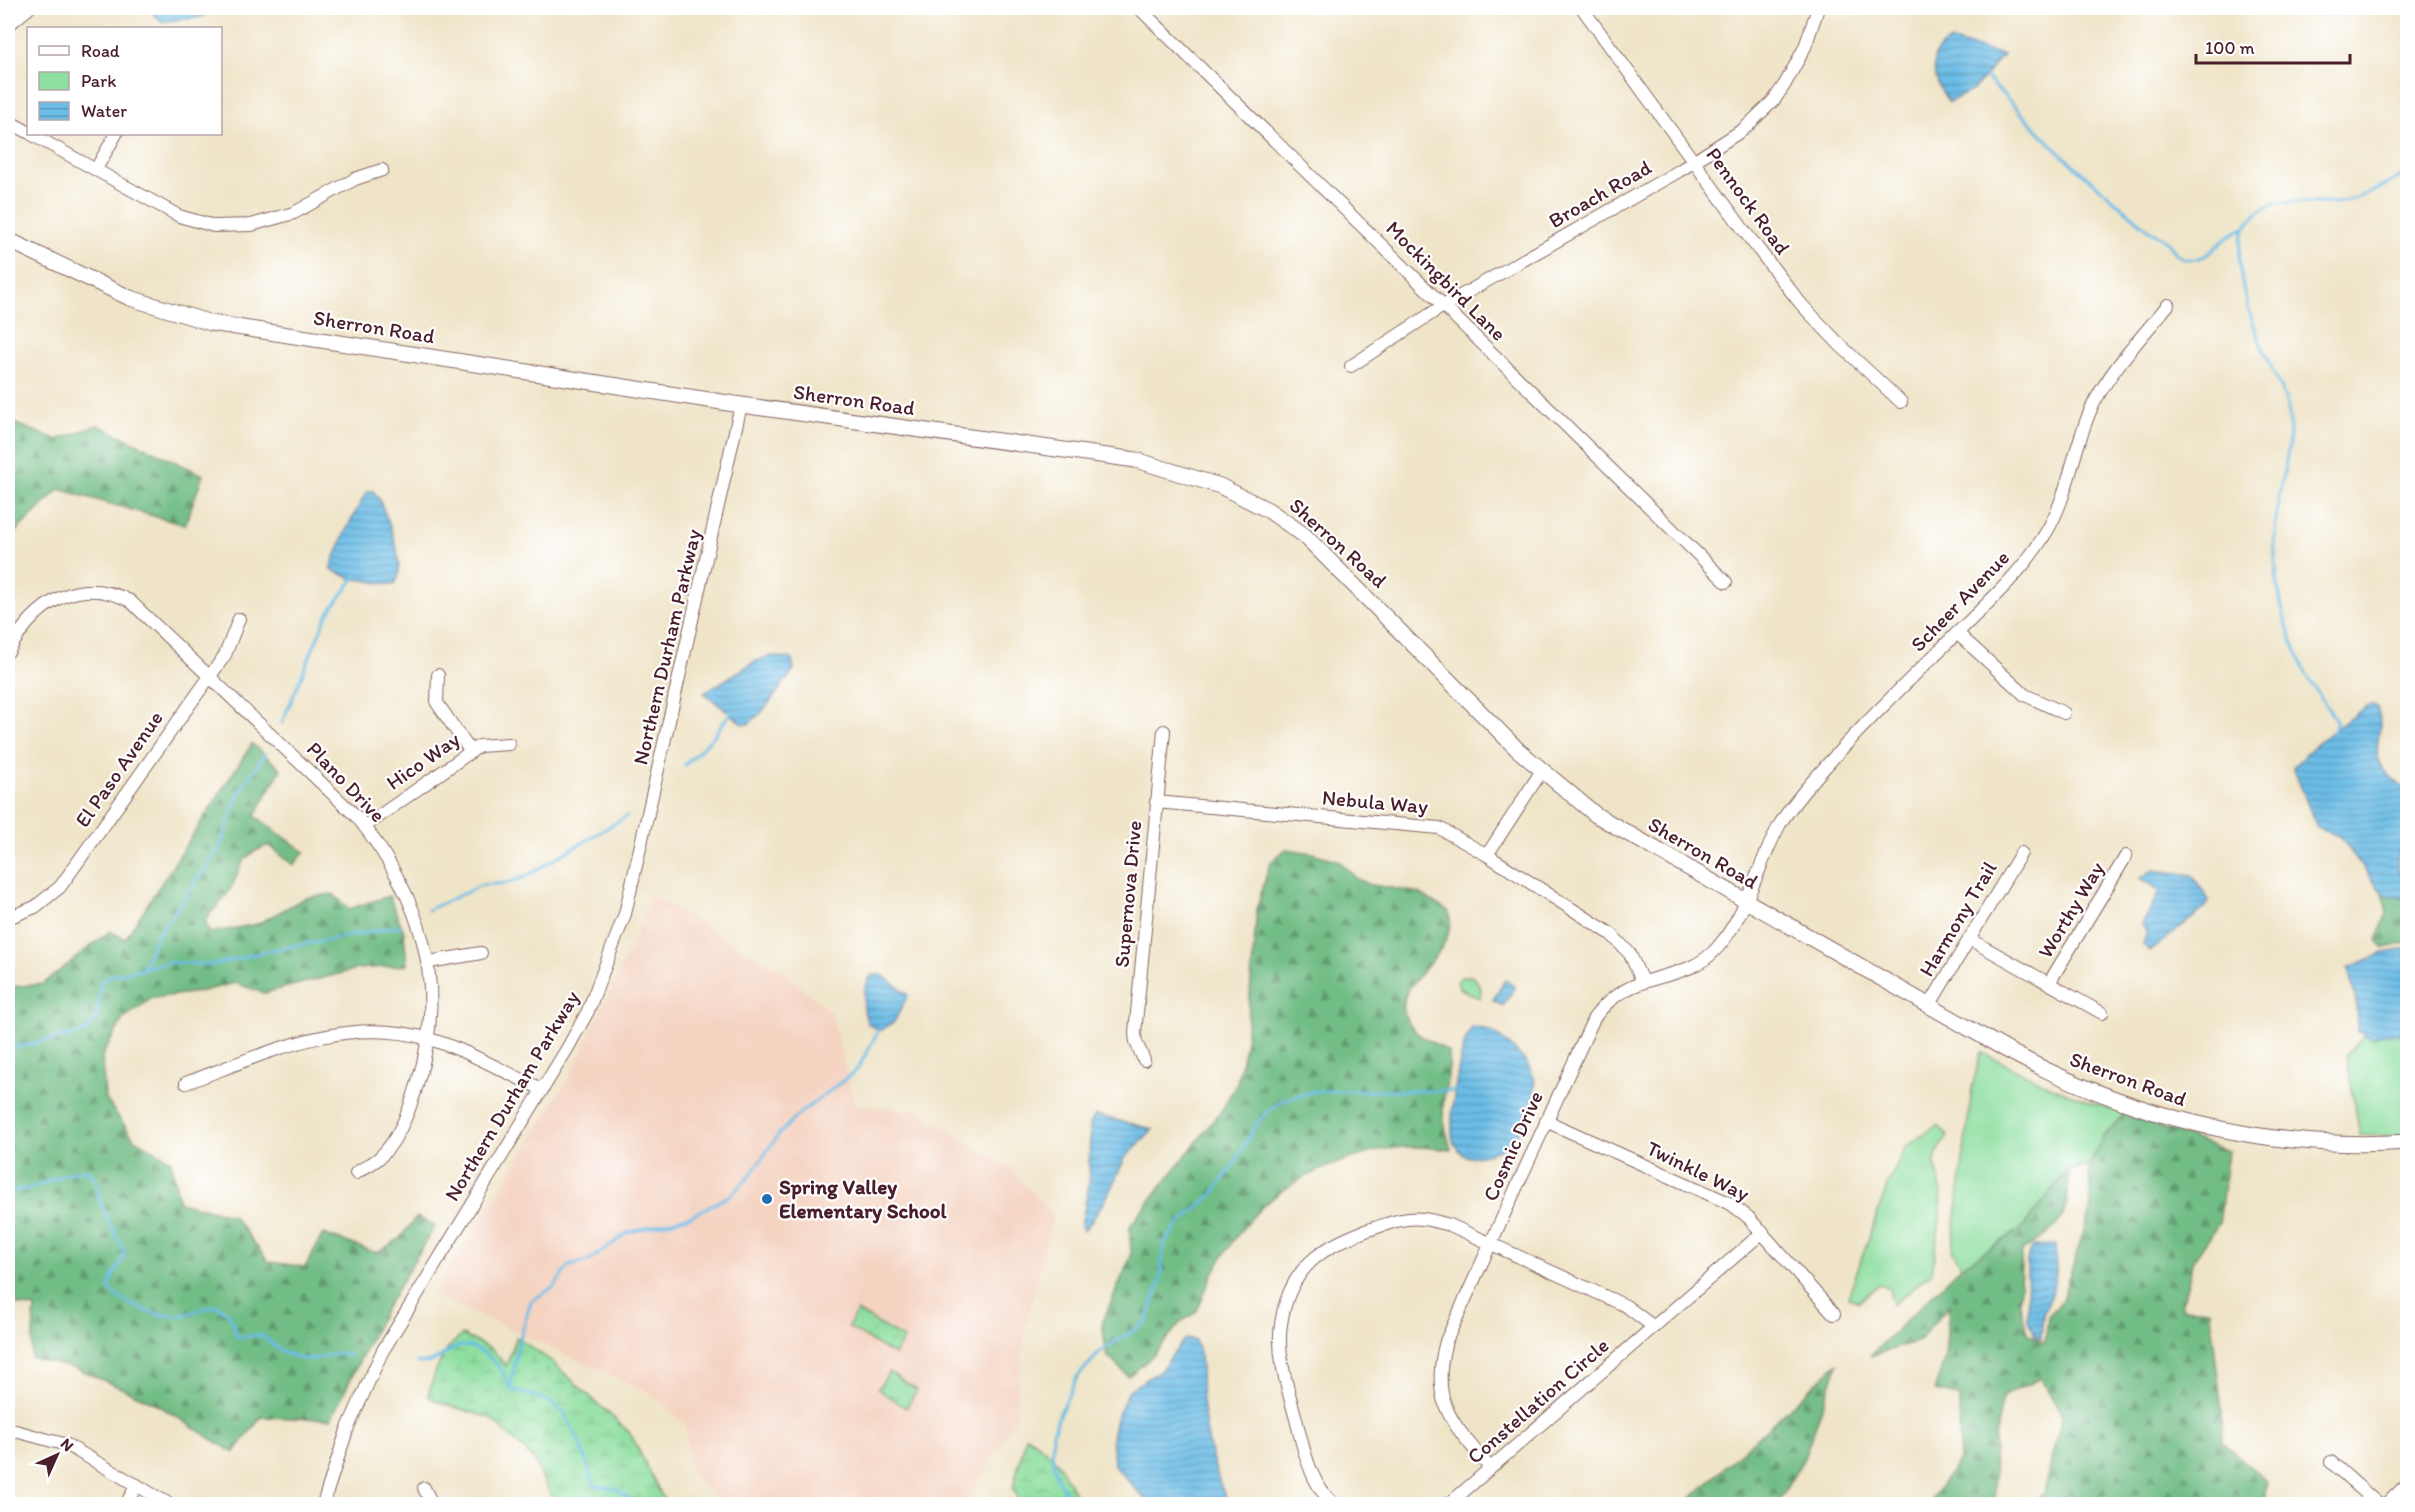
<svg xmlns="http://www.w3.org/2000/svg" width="2415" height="1512" viewBox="0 0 2415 1512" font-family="Itim,sans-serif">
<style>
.built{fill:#f4d3c1}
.green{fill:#8dde9f;stroke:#6c7e65;stroke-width:1.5}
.forest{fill:url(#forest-firs);stroke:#5e6e58;stroke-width:1.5}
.wetland{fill:url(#wetland-marsh);stroke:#6c7e65;stroke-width:1.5}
.park{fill:url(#park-crowns);stroke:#6c7e65;stroke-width:1.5}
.water{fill:url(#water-rules);stroke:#5a6e89;stroke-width:1.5}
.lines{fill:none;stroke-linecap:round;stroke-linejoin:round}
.stream{stroke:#6bbde7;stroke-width:3}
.minor-casing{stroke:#846462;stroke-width:14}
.major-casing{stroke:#846462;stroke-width:17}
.minor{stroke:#fff;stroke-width:12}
.major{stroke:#fff;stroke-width:15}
.poi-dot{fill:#1f6fb2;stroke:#fff;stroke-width:2}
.labels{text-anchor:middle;stroke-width:4.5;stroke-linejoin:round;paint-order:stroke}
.street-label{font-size:21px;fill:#4a1f2b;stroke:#fff}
.poi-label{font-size:21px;font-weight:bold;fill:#4a1f2b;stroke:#fff;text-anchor:start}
</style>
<defs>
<pattern id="forest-firs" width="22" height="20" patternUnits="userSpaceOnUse" patternTransform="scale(1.5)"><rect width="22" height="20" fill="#72bd86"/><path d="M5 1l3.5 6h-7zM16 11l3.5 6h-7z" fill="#60996e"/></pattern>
<pattern id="wetland-marsh" width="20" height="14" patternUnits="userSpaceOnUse" patternTransform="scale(1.5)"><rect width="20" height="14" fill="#8dde9f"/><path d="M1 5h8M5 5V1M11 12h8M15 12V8" fill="none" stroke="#7bbe89"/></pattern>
<pattern id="park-crowns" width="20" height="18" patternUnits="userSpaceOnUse" patternTransform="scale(1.5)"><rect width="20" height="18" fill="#8dde9f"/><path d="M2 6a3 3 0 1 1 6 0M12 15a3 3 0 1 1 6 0" fill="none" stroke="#7bbe89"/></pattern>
<pattern id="water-rules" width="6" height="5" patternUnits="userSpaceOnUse" patternTransform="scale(1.5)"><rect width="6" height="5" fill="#6bbde7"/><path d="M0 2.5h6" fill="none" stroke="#5a99bb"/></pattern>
</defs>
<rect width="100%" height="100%" fill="#fff"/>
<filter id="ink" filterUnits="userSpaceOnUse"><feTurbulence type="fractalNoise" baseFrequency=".0167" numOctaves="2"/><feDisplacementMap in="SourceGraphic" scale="12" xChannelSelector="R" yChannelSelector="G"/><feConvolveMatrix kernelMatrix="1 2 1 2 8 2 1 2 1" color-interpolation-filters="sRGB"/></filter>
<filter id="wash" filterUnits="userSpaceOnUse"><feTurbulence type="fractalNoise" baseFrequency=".008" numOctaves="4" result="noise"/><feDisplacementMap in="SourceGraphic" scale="24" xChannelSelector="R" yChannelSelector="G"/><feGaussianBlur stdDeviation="1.35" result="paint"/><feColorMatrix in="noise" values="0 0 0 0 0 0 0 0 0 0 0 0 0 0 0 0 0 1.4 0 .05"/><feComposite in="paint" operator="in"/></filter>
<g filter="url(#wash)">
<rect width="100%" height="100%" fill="#efe4c7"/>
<polygon class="built" points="651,895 783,972 831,1012 855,1105 916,1110 1011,1169 1053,1215 1026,1325 1015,1418 968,1501 956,1504 738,1504 715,1497 690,1472 685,1424 649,1392 432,1294 505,1183 574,1068 634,940"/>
<g class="green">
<polygon points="2382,1034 2407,1034 2407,1136 2360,1135 2346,1054 2366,1035 2372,1038"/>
<polygon points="1981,1052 2054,1088 2124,1114 2103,1137 2089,1166 2069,1170 2020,1230 1961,1267 1952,1249 1972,1088"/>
<path d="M1938,1125L1948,1136L1939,1148L1934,1163C1949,1195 1936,1239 1932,1272L1893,1305L1889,1289L1879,1284L1859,1302L1848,1297L1888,1183L1907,1146Z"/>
</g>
<g class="forest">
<polygon points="8,421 58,440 98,425 203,475 185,525 59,489 8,539"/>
<path d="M252,744L281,769L255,816L305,852L293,865L269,845C234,858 244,869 227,894C220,903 212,911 205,920L210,933L258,924L305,898L333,894L349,909L389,896L404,932L407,965L358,969L264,993L235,983L198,992L152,998L123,1019L102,1056L105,1098L134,1139L171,1160L179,1202L233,1216L269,1262L305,1267L323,1234L377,1253L399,1239L417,1217L435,1226L384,1311L331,1419L261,1417L234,1453L155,1403L78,1369L31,1358L35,1308L8,1303V987L43,984L110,931L125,939Z"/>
<path d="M1286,849L1312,853L1339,861L1356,878L1368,884L1419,893L1449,912C1460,963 1377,984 1412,1028C1422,1041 1437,1042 1449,1053C1451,1075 1443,1090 1443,1111C1443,1124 1448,1138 1451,1150C1403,1143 1380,1148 1335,1164C1275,1186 1245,1217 1213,1273C1206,1284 1204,1299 1197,1310C1193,1316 1184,1319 1179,1324C1163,1344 1150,1361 1128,1376L1107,1356L1102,1323L1131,1256L1130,1226L1222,1110L1237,1083L1246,1041L1257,908L1270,863Z"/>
<polygon points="2382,892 2407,900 2407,943 2384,948 2377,940 2387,913"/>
<path d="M2124,1114L2228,1151L2219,1223L2194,1259L2181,1308L2210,1310L2222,1412V1441L2266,1481V1504H2027L2044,1494L2062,1416L2041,1378L2003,1396L1994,1443L1995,1504H1927L1960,1460L1959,1396L1934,1391L1945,1358L1949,1305L1919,1341L1870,1356L1961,1267L2020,1230L2069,1170C2068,1220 2064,1224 2022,1251L2019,1301L2027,1333L2045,1343L2048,1316L2061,1303L2091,1208L2089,1166L2103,1137Z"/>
<polygon points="1838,1363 1804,1458 1777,1504 1685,1504"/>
</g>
<g class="wetland">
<path d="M462,1335L492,1349L506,1366L516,1337L551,1361L630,1433L666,1504H555L533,1458L490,1418L441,1403L428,1396C435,1371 441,1351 462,1335Z"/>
<path d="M1026,1436C1058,1455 1064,1472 1080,1504H1021L1013,1488Z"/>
</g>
<g class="park">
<path d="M1463,976H1472C1478,981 1484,990 1479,998L1459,988L1457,981Z"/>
<polygon points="857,1311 904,1339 894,1355 848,1327"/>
<polygon points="889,1372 917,1390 906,1408 878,1389"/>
</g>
<g class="water">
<polygon points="159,8 215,8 202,17 162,22 153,13"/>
<path d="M1952,41L2003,55L1973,90L1949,102C1935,84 1922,51 1952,41Z"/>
<path d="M367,491H373L378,497C387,517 409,568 394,585L350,578L330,569L346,530Z"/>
<polygon points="770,656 792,659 794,670 761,713 748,724 743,724 704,693 754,662"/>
<path d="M2368,705H2374C2387,720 2374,741 2378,758C2381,770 2397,783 2407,790V843C2388,857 2401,872 2407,890L2404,898L2387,896L2380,890L2339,836L2317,828L2293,767L2318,742Z"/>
<polygon points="2153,870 2192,875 2209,900 2205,908 2150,951 2143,945 2147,931 2142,925 2160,891 2141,878"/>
<polygon points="2407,949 2407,1034 2382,1034 2372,1038 2357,1031 2356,1001 2348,968 2383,953"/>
<path d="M872,975H882L908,995L894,1022L880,1031L868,1024C862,1009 861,988 872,975Z"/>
<polygon points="1505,980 1515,987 1503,1006 1493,1000"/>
<path d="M1473,1027C1489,1028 1499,1036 1510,1046C1520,1055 1531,1065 1534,1079C1537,1090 1532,1100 1529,1110C1517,1143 1502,1154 1468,1157C1461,1153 1455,1148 1453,1140C1448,1121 1460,1040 1473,1027Z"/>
<polygon points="1095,1115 1153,1129 1125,1158 1105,1201 1084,1231 1081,1226 1089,1185 1090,1124"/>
<polygon points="2055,1245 2056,1273 2052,1295 2043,1313 2041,1338 2035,1335 2028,1321 2027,1261 2029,1252 2034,1246"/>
<path d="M1188,1338L1195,1341C1204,1357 1200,1382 1202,1400C1206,1436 1213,1473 1229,1504H1149L1114,1465L1112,1438L1116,1419L1129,1390L1160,1371L1183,1341Z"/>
</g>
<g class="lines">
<g class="stream">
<path d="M1985,76L2064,157L2149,230C2154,233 2161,236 2165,240C2171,245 2174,254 2181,257C2208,270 2224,230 2246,228"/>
<polyline points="282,723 327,615 356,576"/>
<path d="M2333,732L2337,722C2326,705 2314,689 2305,671C2279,621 2269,559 2278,503C2282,473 2295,438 2288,408C2285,393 2277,381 2271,367C2256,334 2226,260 2246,227C2271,186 2305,209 2341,202C2364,197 2388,185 2408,172"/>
<polyline points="685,765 711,739 733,710"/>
<polyline points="428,910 482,885 507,883 525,877 627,816"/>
<polyline points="141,971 156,938 219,849 239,793 265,754"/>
<path d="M8,1049L86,1032C102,1014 98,1005 100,983L110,976L169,962L213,965L267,951L401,926"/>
<path d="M8,1190C38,1194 63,1168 88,1170L96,1180L100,1202L124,1252C123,1267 109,1275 109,1289C125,1305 161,1320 184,1315C196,1312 205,1307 217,1306L230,1315L237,1337L261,1335C274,1346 286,1356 303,1359C319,1362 335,1348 351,1356"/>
<path d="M417,1362C444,1369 451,1329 486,1355C499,1365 505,1373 510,1389L547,1400L564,1412L582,1448L594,1485L617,1490L636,1504"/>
<polyline points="510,1389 518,1345 531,1301 554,1287 569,1266 589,1261 627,1233 691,1216 731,1195 749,1177 779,1134 799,1114 857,1070 880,1028"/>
<polyline points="1068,1504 1065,1492 1056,1477 1052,1452 1053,1433 1060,1413 1077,1377 1101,1351 1147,1322 1160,1281 1164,1243 1181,1222 1211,1196 1233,1166 1256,1124 1269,1110 1283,1100 1316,1091 1459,1091"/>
</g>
</g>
</g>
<g filter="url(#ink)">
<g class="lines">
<defs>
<g id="minor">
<polyline points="1139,8 1726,582"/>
<polyline points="1582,8 1748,236 1801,304 1840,345 1901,402"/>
<polyline points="8,25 29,8"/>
<polyline points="8,121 28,132"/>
<polyline points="31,134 179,216 214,226 251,225 294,213 355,179 382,170"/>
<polyline points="96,169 116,134"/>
<polyline points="1351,366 1443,306 1679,171 1744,129 1774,100 1785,84 1805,47 1818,8"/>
<polyline points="1957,633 2025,695 2064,713"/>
<path d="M8,652C34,604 77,574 130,601L358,818C422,899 449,984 417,1085C410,1109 398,1141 379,1158C372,1164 363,1168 356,1173"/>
<polyline points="438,675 437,703 471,752"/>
<polyline points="1156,802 1439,828 1487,855 1611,934 1630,954 1642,981"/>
<polyline points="365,826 479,746 509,744"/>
<polyline points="1487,855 1541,772"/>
<polyline points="8,918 35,907 60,887 225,655 239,619"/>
<polyline points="1969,939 2102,1013"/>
<polyline points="429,962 481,953"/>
<polyline points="2049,983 2126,856"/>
<polyline points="1929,1006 2021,853"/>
<polyline points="1144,1060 1136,1042 1135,1033 1164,731"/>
<path d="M186,1083C265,1054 344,1014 429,1039C468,1050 505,1073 542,1089"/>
<polyline points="1546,1121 1731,1204 1748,1217 1834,1314"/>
<polyline points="8,1429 67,1445 169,1504"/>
<polyline points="2331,1462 2378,1504"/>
<path d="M1490,1468C1453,1423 1429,1404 1446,1341L1594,1018C1631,966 1684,987 1718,947C1748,912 1758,864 1780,824C1787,812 1796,801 1805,790C1850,737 1900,689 1950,640C1982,608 2017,578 2042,539C2069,499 2072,450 2092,407C2110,370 2142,337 2168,305"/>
<polyline points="424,1488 432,1504"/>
<polyline points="126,1504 137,1485"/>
<polyline points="323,1504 347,1430 382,1352 567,1049 588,1011 625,914 741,405"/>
<path d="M1335,1504C1312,1489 1303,1448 1297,1423C1289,1392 1276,1356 1281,1324C1289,1267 1323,1245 1374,1228C1390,1223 1405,1217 1423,1219C1432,1220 1441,1223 1450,1225L1626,1306L1654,1327"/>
<polyline points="1449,1504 1763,1232"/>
<polyline points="2387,1504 2408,1483"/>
</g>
<path id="major" d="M8,240L130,298L211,323L741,405L1136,460L1220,486L1268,510L1304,535L1518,750L1596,815L2005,1049C2128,1116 2267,1152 2408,1142"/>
</defs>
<use href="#minor" class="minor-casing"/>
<use href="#major" class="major-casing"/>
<use href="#minor" class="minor"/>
<use href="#major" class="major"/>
</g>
</g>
<circle class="poi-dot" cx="767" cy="1199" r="6"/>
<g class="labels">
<g class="street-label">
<text transform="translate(1600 194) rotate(-30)" y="7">Broach Road</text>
<text transform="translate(1748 201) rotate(54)" y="7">Pennock Road</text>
<text transform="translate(1446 281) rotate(45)" y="7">Mockingbird Lane</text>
<text transform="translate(374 327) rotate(9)" y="7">Sherron Road</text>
<text transform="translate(854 400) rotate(8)" y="7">Sherron Road</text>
<text transform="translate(1338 543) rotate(42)" y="7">Sherron Road</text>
<text transform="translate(1960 601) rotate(-46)" y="7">Scheer Avenue</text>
<text transform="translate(667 647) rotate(-77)" y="7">Northern Durham Parkway</text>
<text transform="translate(423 761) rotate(-35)" y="7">Hico Way</text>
<text transform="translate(119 769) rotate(-55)" y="7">El Paso Avenue</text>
<text transform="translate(346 782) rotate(46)" y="7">Plano Drive</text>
<text transform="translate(1375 802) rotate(5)" y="7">Nebula Way</text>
<text transform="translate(1703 853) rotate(30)" y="7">Sherron Road</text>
<text transform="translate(1128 894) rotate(-85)" y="7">Supernova Drive</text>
<text transform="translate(2071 910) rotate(-59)" y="7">Worthy Way</text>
<text transform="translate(1958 919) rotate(-59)" y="7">Harmony Trail</text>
<text transform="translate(2128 1079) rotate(20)" y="7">Sherron Road</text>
<text transform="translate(512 1096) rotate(-59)" y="7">Northern Durham Parkway</text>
<text transform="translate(1513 1146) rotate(-66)" y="7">Cosmic Drive</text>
<text transform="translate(1698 1171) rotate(26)" y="7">Twinkle Way</text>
<text transform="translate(1538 1401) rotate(-41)" y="7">Constellation Circle</text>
</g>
<g class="poi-label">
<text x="779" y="1194">Spring Valley<tspan x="779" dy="24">Elementary School</tspan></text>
</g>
</g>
<rect width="2415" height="1512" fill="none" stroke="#fff" stroke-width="30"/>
<rect x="27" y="27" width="195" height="108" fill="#ffffff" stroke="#b7a5aa" stroke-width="1.5"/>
<rect x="39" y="46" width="30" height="9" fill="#ffffff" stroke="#b7a5aa" stroke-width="1.5"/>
<text x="81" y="57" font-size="18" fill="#4a1f2b">Road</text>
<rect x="39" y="72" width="30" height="18" fill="#8dde9f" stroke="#b7a5aa" stroke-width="1.5"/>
<text x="81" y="87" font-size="18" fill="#4a1f2b">Park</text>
<rect x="39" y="102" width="30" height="18" fill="url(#water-rules)" stroke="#b7a5aa" stroke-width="1.5"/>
<text x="81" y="117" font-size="18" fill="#4a1f2b">Water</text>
<g transform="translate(57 1455) rotate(45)" stroke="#ffffff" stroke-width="4.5" paint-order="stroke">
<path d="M0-4.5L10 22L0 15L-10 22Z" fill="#4a1f2b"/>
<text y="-9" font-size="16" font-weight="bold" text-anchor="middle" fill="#4a1f2b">N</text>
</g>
<path d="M2196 54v9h154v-9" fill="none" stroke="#4a1f2b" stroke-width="3"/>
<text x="2205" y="54" font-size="18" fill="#4a1f2b" stroke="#ffffff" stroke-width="4.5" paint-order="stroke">100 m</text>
</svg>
